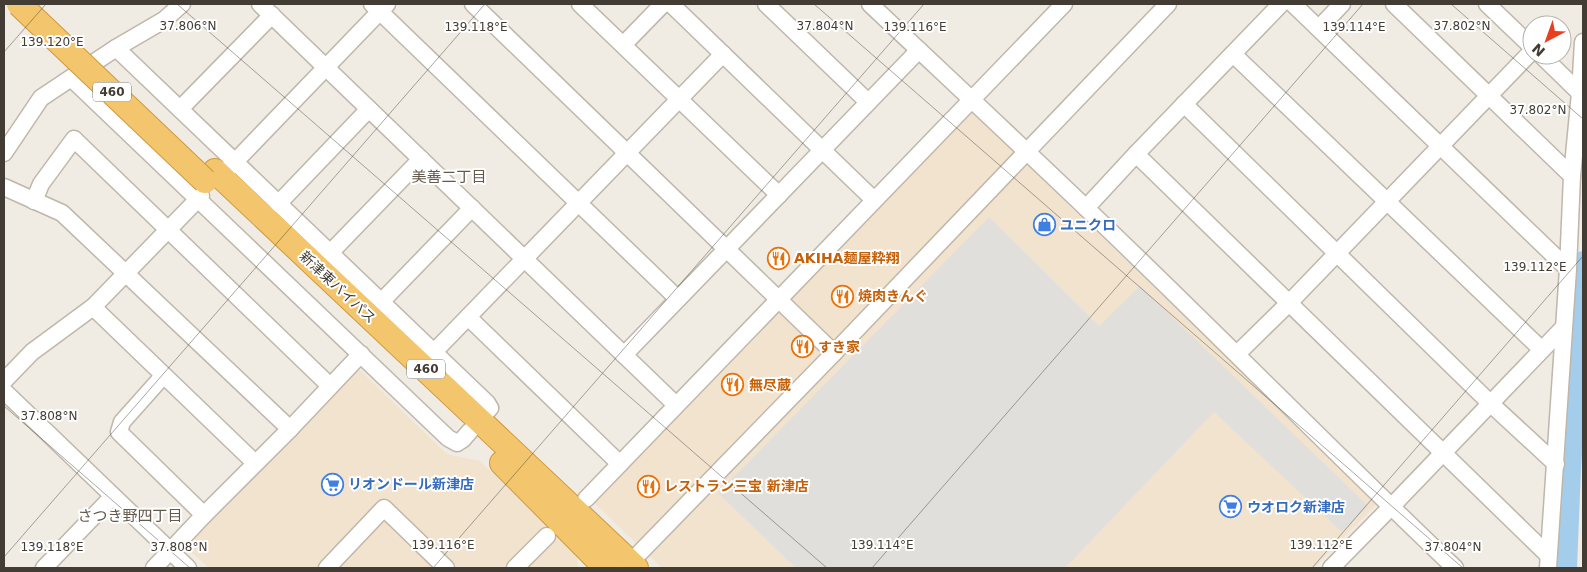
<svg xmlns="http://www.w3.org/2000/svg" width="1587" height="572" viewBox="0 0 1587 572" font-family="'DejaVu Sans','Noto Sans JP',sans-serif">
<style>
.commercial{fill:#f2e3cf}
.parking{fill:#e1dfdc}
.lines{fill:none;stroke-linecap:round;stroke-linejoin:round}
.river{stroke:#a3cdea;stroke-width:22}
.minor-casing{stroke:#beb7aa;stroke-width:19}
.highway-casing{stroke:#d1993d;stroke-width:26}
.minor{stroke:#fff;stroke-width:16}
.highway{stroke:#f3c56c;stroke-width:24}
.highway-bridge-casing{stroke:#d1993d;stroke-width:26;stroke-linecap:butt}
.highway-bridge{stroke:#f3c56c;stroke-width:24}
.ticks{fill:none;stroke:#423c34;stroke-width:1;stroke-opacity:0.45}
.labels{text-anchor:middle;stroke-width:4;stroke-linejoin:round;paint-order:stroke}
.shield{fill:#fff;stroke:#7b7671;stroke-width:1}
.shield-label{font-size:12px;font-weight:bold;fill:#423c34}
.shop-label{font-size:14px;font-weight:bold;fill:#366cbe;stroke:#fff;text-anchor:start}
.food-label{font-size:14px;font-weight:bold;fill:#c56008;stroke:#fff;text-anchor:start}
.street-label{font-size:14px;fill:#423c34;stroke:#fff}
.neighbourhood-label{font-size:15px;fill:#645a4c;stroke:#fff}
.ticks-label{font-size:12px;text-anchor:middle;fill:#423c34;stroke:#fff;stroke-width:4;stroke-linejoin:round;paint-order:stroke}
</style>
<rect width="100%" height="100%" fill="#f0ece4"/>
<g class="commercial">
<polygon points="969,109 1378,503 1314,568 662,568 591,500"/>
<polygon points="354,370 360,370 447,454 480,461 577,553 578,568 209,568 187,548 186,543"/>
</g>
<polygon class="parking" points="989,217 1099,326 1140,286 1368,506 1342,532 1214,412 1065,568 796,568 718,493"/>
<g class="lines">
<polyline class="river" points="1566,568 1570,469 1583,262"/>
<defs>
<g id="minor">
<polyline points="260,4 676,405"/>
<polyline points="372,4 678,299"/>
<polyline points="473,4 834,353"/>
<polyline points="580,4 779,195"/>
<polyline points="671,4 874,200"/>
<polyline points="766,4 868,102"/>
<path d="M870,4C942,72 1015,140 1087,209C1211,327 1331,450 1455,568"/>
<polyline points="1293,4 1568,269"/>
<polyline points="1394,4 1572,176"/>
<polyline points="1487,4 1532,47"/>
<polyline points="1319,28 1342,4"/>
<polyline points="623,45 663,4"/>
<polyline points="116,48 487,403 490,408 480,420"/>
<polyline points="1233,54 1541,349"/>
<polyline points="1541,55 1580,93"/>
<polyline points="71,78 448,438 457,443 463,439 470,431"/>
<polyline points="1184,104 1490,403 1556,464"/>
<polyline points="180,109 272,15"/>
<polyline points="4,153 41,98 116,48 164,20 182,4"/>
<polyline points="1136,154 1548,555"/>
<polyline points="229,168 387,4"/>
<polyline points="4,187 62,213 290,429"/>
<polyline points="34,201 41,184 74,139 330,386"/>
<polyline points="278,204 369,109"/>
<polyline points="1086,208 1136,154 1281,4"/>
<polyline points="330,253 421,159"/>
<polyline points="381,302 472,208"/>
<polyline points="93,307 255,463"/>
<polyline points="468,317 620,464"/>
<polyline points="433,353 723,54"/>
<polyline points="1237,354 1290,302 1532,51"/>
<polyline points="624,355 919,50"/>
<polyline points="163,376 122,422 119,432 204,515"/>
<polyline points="4,381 32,352 93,307 201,196"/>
<polyline points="4,391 188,568"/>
<polyline points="586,499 1064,4"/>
<polyline points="44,568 113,496"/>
<polyline points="154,568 204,515 290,429 361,354"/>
<polyline points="327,568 384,508 446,568"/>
<polyline points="515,568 547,536"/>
<polyline points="625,568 834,353 1168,4"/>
<polyline points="1331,568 1391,507 1564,327"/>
<polyline points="1548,568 1568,269 1572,176 1580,93 1583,42"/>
</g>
<g id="highway">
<polyline points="215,171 636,568"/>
<polyline points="502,463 606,568"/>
</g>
</defs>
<use href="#minor" class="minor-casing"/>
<use href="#highway" class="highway-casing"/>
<use href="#minor" class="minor"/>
<use href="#highway" class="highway"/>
<defs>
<polyline id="highway-bridge" points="19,4 205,181"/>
</defs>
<use href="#highway-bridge" class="highway-bridge-casing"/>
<use href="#highway-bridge" class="highway-bridge"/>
</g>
<path class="ticks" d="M177,4L827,568M814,4L1463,568M1451,4L1583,119M4,52L46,4M4,406L190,568M4,557L485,4M433,568L924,4M872,568L1363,4M1312,568L1583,256"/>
<defs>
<symbol id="shop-ring" viewBox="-11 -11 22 22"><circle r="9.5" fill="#fff" stroke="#3f7fe0" stroke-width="1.5"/><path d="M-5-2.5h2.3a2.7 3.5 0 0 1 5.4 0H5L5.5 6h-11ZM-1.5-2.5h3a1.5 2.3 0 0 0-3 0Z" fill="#3f7fe0"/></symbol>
<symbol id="restaurant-ring" viewBox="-11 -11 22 22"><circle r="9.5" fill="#fff" stroke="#e8710a" stroke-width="1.5"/><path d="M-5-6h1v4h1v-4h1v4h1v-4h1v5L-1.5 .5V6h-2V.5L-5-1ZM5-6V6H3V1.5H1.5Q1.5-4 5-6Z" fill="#e8710a"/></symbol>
<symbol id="supermarket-ring" viewBox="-11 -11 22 22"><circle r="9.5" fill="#fff" stroke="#3f7fe0" stroke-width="1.5"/><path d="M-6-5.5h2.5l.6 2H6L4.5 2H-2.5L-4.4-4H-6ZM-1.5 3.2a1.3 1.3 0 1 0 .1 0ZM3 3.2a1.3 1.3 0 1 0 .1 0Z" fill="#3f7fe0"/></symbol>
</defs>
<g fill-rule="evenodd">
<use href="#shop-ring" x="1032" y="212" width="25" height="25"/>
<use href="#restaurant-ring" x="766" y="246" width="25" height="25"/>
<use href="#restaurant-ring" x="830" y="284" width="25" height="25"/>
<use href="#restaurant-ring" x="790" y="334" width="25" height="25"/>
<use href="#restaurant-ring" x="720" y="372" width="25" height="25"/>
<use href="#supermarket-ring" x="320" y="472" width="25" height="25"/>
<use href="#restaurant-ring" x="636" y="474" width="25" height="25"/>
<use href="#supermarket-ring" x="1218" y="494" width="25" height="25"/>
</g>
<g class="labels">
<g class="shield">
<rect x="93" y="82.5" width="38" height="19" rx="4"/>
<rect x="407" y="359.5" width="38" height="19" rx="4"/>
</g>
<g class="shield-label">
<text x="112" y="96">460</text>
<text x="426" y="373">460</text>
</g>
<g class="shop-label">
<text x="1060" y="230">ユニクロ</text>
<text x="348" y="489">リオンドール新津店</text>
<text x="1247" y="512">ウオロク新津店</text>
</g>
<g class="food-label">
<text x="794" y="263">AKIHA麺屋粋翔</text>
<text x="858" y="301">焼肉きんぐ</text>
<text x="818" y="352">すき家</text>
<text x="749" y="390">無尽蔵</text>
<text x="664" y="491">レストラン三宝 新津店</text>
</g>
<g class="street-label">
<text transform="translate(338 287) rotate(43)" y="5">新津東バイパス</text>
</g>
<g class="neighbourhood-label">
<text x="449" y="182">美善二丁目</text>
<text x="130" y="521">さつき野四丁目</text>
</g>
</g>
<g class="ticks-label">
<text x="188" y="30">37.806°N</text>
<text x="825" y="30">37.804°N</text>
<text x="1462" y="30">37.802°N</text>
<text x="476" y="31">139.118°E</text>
<text x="915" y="31">139.116°E</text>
<text x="1354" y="31">139.114°E</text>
<text x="52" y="46">139.120°E</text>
<text x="1538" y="114">37.802°N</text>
<text x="1535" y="271">139.112°E</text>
<text x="49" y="420">37.808°N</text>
<text x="443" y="549">139.116°E</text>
<text x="882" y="549">139.114°E</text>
<text x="1321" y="549">139.112°E</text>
<text x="179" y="551">37.808°N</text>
<text x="1453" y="551">37.804°N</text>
<text x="52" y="551">139.118°E</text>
</g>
<rect width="1587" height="572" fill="none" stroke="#423c34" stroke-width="10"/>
<g transform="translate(1547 40) rotate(221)"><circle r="24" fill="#ffffff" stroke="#b3b1ae"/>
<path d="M0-4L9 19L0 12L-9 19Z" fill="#ea3e21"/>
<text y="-8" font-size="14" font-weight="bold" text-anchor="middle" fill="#423c34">N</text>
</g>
</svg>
